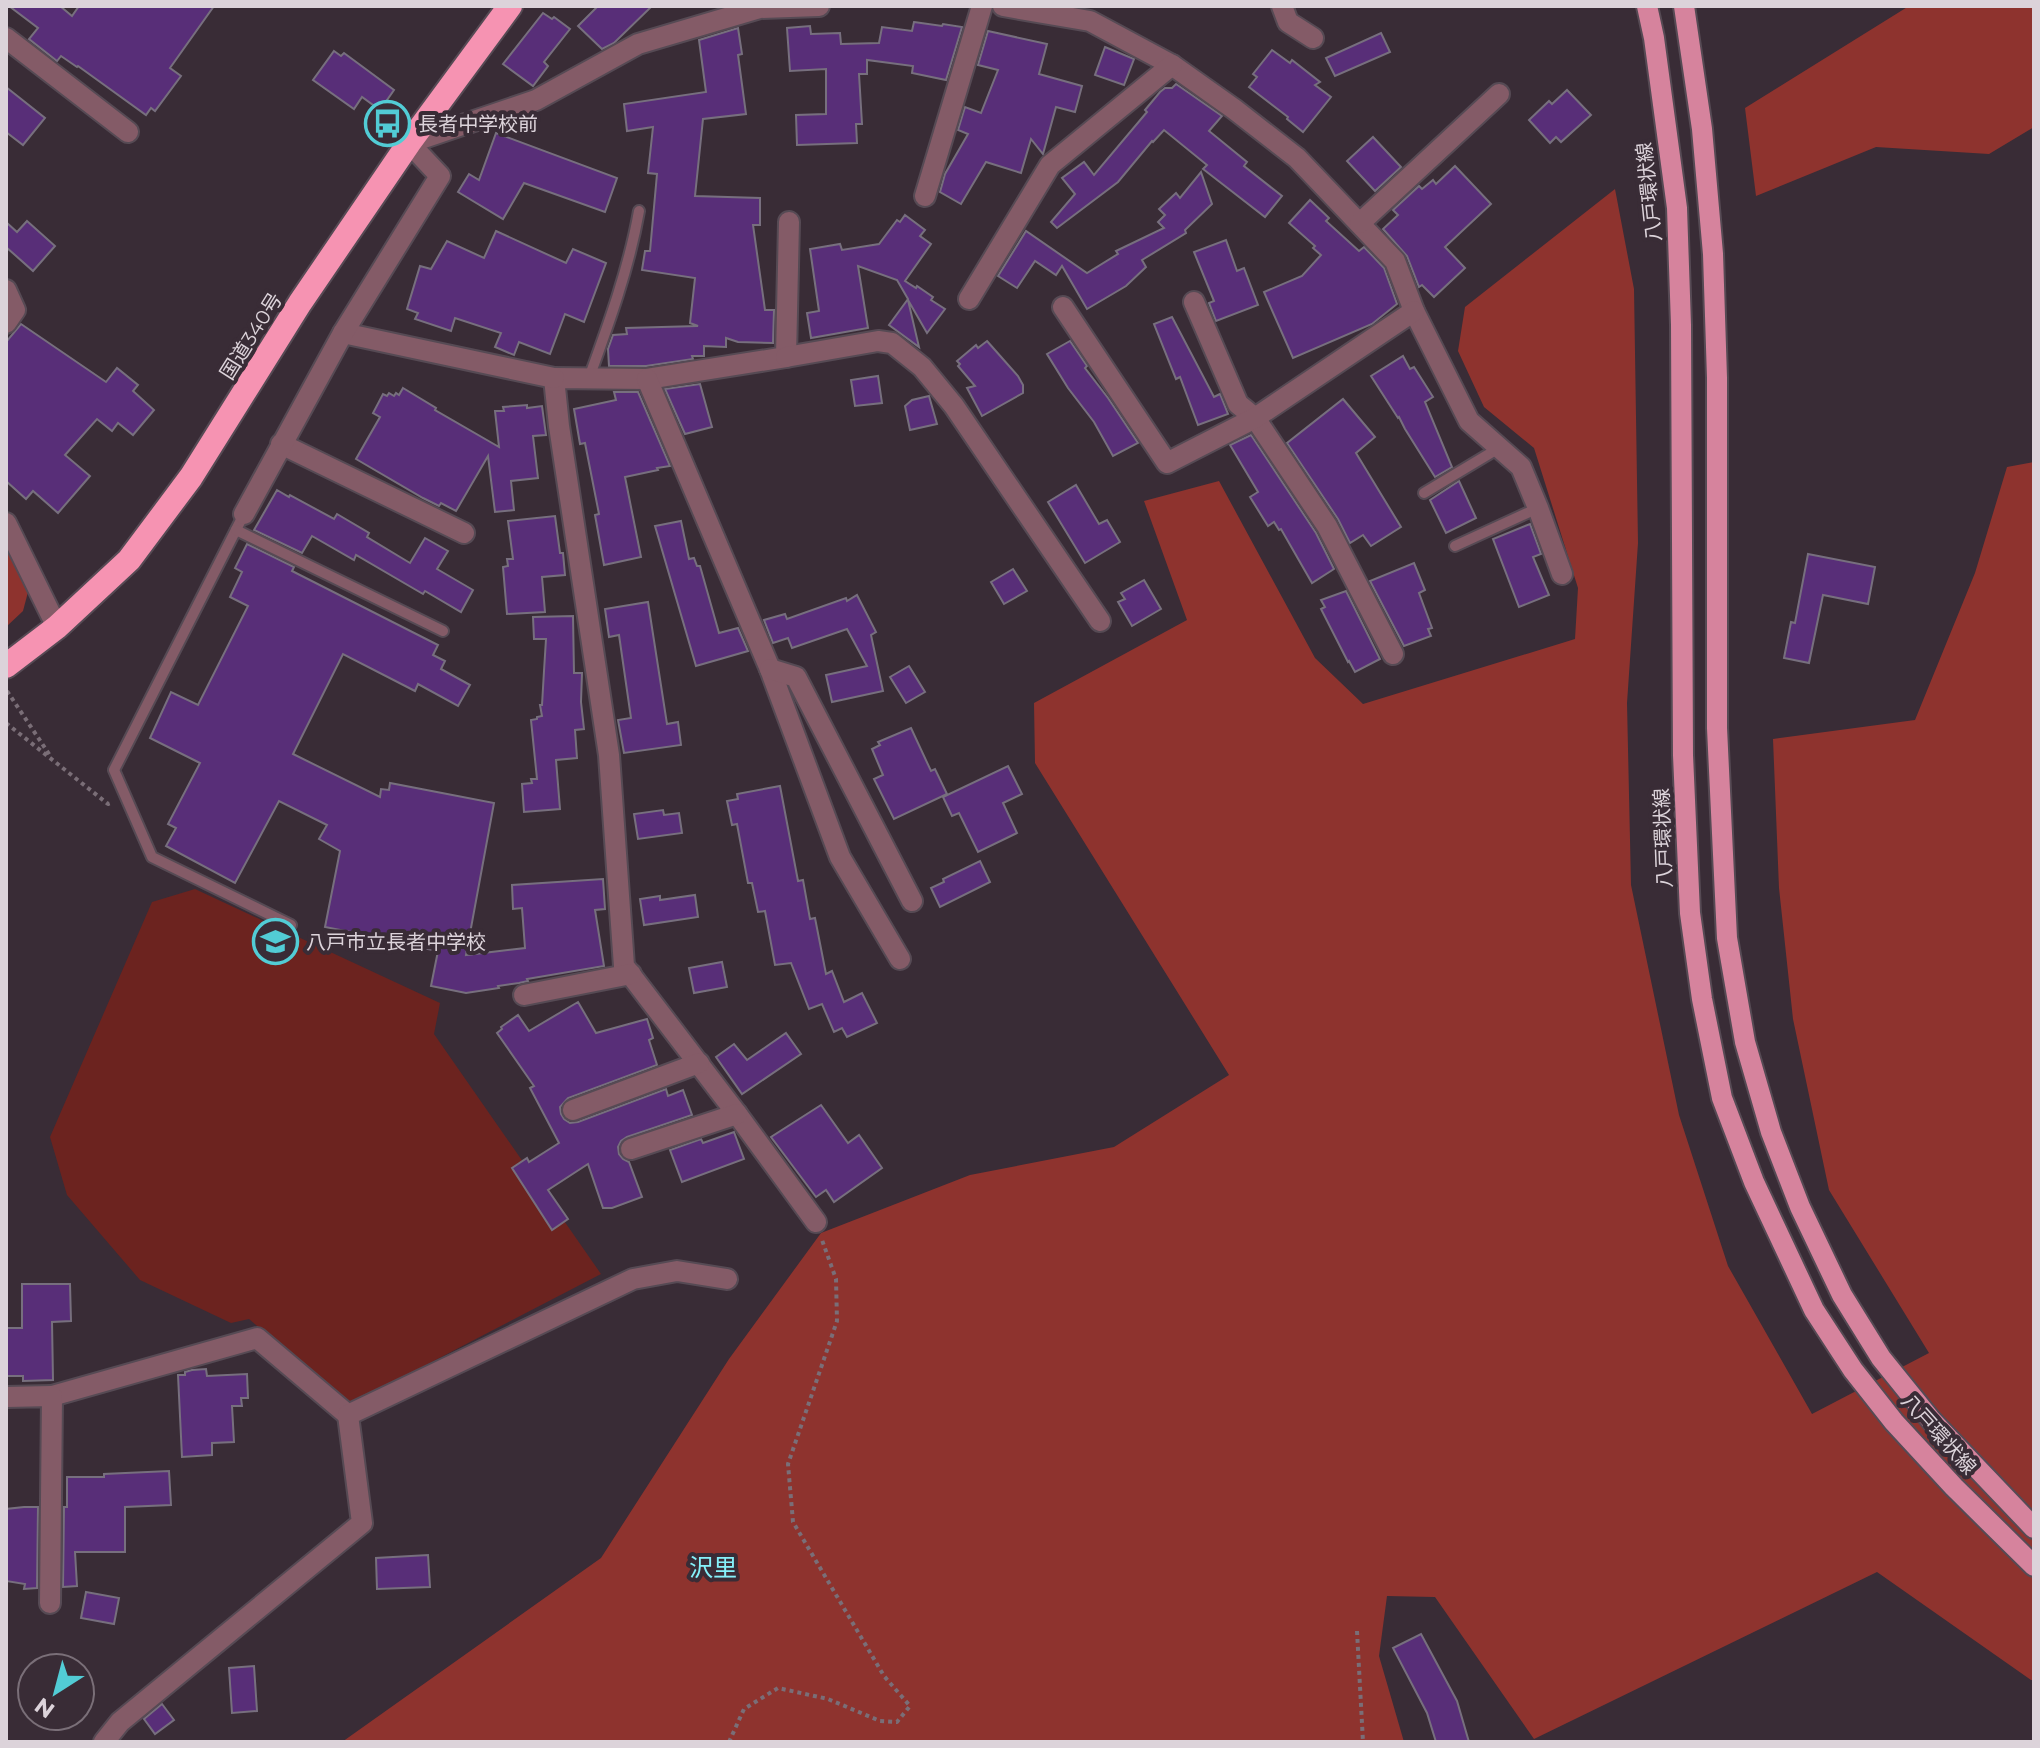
<svg xmlns="http://www.w3.org/2000/svg" width="2040" height="1748" viewBox="0 0 2040 1748" font-family="Montserrat,'Noto Sans JP',sans-serif">
<style>
.green{fill:#6c231f}
.forest{fill:#8e332e}
.building{fill:#582e78;stroke:#776f7e;stroke-width:2}
.lines{fill:none;stroke-linecap:round;stroke-linejoin:round}
.lane-casing{stroke:#564a54;stroke-width:14}
.street-casing{stroke:#564a54;stroke-width:24}
.primary-casing{stroke:#564a54;stroke-width:24}
.highway-casing{stroke:#564a54;stroke-width:28}
.path{stroke:#7a6e77;stroke-width:4;stroke-dasharray:4 4;stroke-linecap:butt}
.lane{stroke:#845b67;stroke-width:10}
.street{stroke:#845b67;stroke-width:20}
.primary{stroke:#d6839d;stroke-width:20}
.highway{stroke:#f693b2;stroke-width:24}
.labels{text-anchor:middle;stroke-width:8;stroke-linejoin:round;paint-order:stroke}
.poi-label{font-size:20px;fill:#dcd3da;stroke:#392c36;text-anchor:start}
.street-label{font-size:20px;fill:#dcd3da;stroke:#392c36}
.quarter-label{font-size:24px;fill:#86f1fa;stroke:#392c36}
</style>
<rect width="100%" height="100%" fill="#392c36"/>
<polygon class="green" points="195,889 440,1003 434,1034 601,1274 349,1405 249,1319 231,1323 140,1280 67,1195 50,1137 152,902"/>
<g class="forest">
<polygon points="1909,6 2034,6 2034,127 1989,154 1876,147 1756,196 1745,108"/>
<polygon points="1615,189 1634,289 1638,543 1627,703 1631,885 1679,1115 1728,1266 1812,1414 1929,1353 1829,1190 1793,1019 1779,888 1773,739 1915,720 1975,573 2007,467 2034,462 2034,1680 2031,1680 1877,1572 1534,1739 1435,1597 1387,1596 1379,1656 1404,1742 342,1742 601,1558 729,1359 821,1233 970,1175 1114,1147 1229,1075 1035,763 1034,703 1187,620 1144,501 1219,481 1315,658 1363,704 1575,639 1578,588 1534,448 1484,407 1458,351 1465,307"/>
<polygon points="6,547 28,592 23,611 6,627"/>
</g>
<g class="building">
<polygon points="9,6 60,6 72,16 79,6 214,6 170,68 181,76 155,111 151,108 146,115 78,66 77,67 61,56 57,61 29,39 38,28"/>
<polygon points="598,6 652,6 614,43 602,49 578,26"/>
<polygon points="543,13 552,19 554,17 570,29 544,62 548,66 533,86 503,64"/>
<polygon points="914,22 942,26 943,24 962,27 946,80 912,73 913,66 867,60 867,74 859,74 862,124 856,124 857,143 797,145 796,115 826,114 826,69 790,71 787,28 810,26 811,34 840,33 841,44 879,43 882,27 912,31"/>
<polygon points="738,28 742,54 738,55 746,114 703,119 695,196 760,198 760,225 753,225 765,310 774,310 773,343 738,342 726,338 726,347 704,346 704,356 692,356 693,359 646,366 609,366 608,349 613,335 627,334 626,328 698,326 690,323 695,278 642,270 645,251 650,251 657,174 648,173 653,127 627,131 624,104 706,92 699,40"/>
<polygon points="988,31 1047,44 1039,74 1082,86 1075,112 1056,107 1043,154 1031,139 1021,173 986,162 961,204 940,192 945,174 968,134 958,130 965,107 981,113 998,70 978,65"/>
<polygon points="1381,33 1390,52 1335,76 1326,58"/>
<polygon points="1105,47 1134,59 1124,85 1095,75"/>
<polygon points="1272,50 1290,63 1292,60 1320,82 1315,85 1331,97 1303,132 1287,119 1288,117 1249,87 1257,77 1253,74"/>
<polygon points="334,51 341,56 344,53 394,90 380,110 362,97 354,109 313,80"/>
<polygon points="1176,84 1222,116 1209,131 1247,162 1244,166 1282,196 1265,217 1203,169 1207,165 1164,130 1153,142 1152,141 1118,182 1057,228 1051,222 1075,194 1062,178 1084,162 1094,175 1147,112 1145,110 1160,92 1165,88 1172,88"/>
<polygon points="6,87 45,118 23,145 6,132"/>
<polygon points="1567,90 1591,115 1561,142 1556,137 1550,143 1529,120 1549,101 1552,104"/>
<polygon points="496,133 617,178 605,212 524,183 503,219 458,192 469,174 479,180"/>
<polygon points="1373,137 1401,167 1375,191 1347,161"/>
<polygon points="1455,166 1491,204 1445,247 1465,268 1434,297 1422,285 1419,287 1407,256 1383,229 1398,215 1393,210 1419,186 1422,189 1433,180 1436,184"/>
<polygon points="1201,172 1212,204 1185,230 1186,233 1142,260 1146,267 1126,286 1087,309 1062,266 1056,275 1035,261 1017,288 998,276 1026,231 1087,273 1118,254 1116,251 1164,228 1158,222 1165,215 1159,209 1176,193 1180,198"/>
<polygon points="1310,200 1329,218 1326,221 1359,251 1364,247 1384,268 1397,304 1372,324 1293,358 1264,292 1302,276 1321,255 1313,248 1315,246 1289,223"/>
<polygon points="905,215 925,230 920,236 931,244 905,281 916,288 917,286 933,297 931,300 945,309 927,333 908,300 919,347 889,325 908,299 897,280 858,266 868,328 811,338 807,313 819,311 810,249 840,244 842,250 879,244 897,220 900,222"/>
<polygon points="27,221 55,246 33,271 6,247 6,222 17,232"/>
<polygon points="496,231 566,263 573,249 606,263 584,322 565,314 550,354 519,342 514,355 495,347 501,333 455,318 451,331 415,319 418,313 407,309 420,266 431,269 447,241 484,258"/>
<polygon points="1226,240 1237,271 1244,268 1258,305 1216,321 1209,303 1214,301 1194,252"/>
<polygon points="1172,317 1214,397 1220,394 1228,414 1198,425 1180,377 1176,379 1154,324"/>
<polygon points="21,324 106,382 117,368 138,385 133,391 154,410 133,435 118,423 112,431 97,419 65,455 90,476 58,513 33,491 26,499 6,481 6,342"/>
<polygon points="987,341 1018,376 1023,385 1023,393 982,416 967,388 975,386 958,366 960,364 957,361 976,345 978,348"/>
<polygon points="1070,341 1087,366 1085,368 1108,398 1138,443 1113,456 1094,422 1068,388 1047,354"/>
<polygon points="1403,356 1410,369 1414,367 1433,397 1425,402 1452,467 1435,477 1405,429 1399,417 1398,418 1371,376"/>
<polygon points="878,376 882,403 855,406 851,380"/>
<polygon points="700,384 712,427 685,434 665,389"/>
<polygon points="403,388 436,408 435,410 499,447 495,411 504,411 503,407 527,405 527,408 542,406 546,435 533,436 538,478 511,481 514,510 495,512 488,456 456,511 441,503 439,506 423,498 356,459 380,417 373,413 383,394 387,396 389,393 394,396 396,393 399,395"/>
<polygon points="614,392 638,392 670,466 657,468 658,470 625,477 641,557 604,565 595,515 599,514 585,443 580,444 574,409 616,400"/>
<polygon points="929,396 937,424 910,430 905,406 912,400"/>
<polygon points="1343,399 1375,437 1356,453 1401,527 1371,546 1363,535 1350,543 1338,519 1287,443"/>
<polygon points="1251,435 1316,533 1334,569 1312,583 1281,529 1279,530 1274,522 1268,526 1250,497 1258,492 1230,445"/>
<polygon points="1459,481 1476,518 1446,533 1430,500"/>
<polygon points="1076,485 1099,524 1107,520 1120,542 1085,563 1048,502"/>
<polygon points="277,490 289,497 290,495 334,519 337,514 369,533 367,537 410,563 425,538 448,551 437,569 473,590 461,612 425,591 423,594 356,555 354,560 312,536 302,553 254,530"/>
<polygon points="555,516 560,553 563,553 565,575 542,577 545,612 507,614 503,567 508,566 507,559 513,559 508,521"/>
<polygon points="681,521 689,559 694,558 697,566 700,566 719,633 738,628 748,651 696,666 655,526"/>
<polygon points="1530,524 1541,554 1533,557 1549,595 1519,607 1493,539"/>
<polygon points="247,544 294,567 292,571 438,645 433,655 445,661 441,669 470,685 458,706 418,684 415,691 343,654 293,754 380,797 381,789 389,790 390,783 494,803 466,955 525,948 522,908 513,909 512,885 603,879 605,909 595,910 604,966 527,979 528,981 519,983 498,986 499,988 466,993 431,986 438,951 361,936 361,934 325,927 340,851 319,839 327,825 279,801 235,883 166,846 176,828 168,824 200,763 150,738 171,692 198,705 248,606 230,597 242,572 235,568"/>
<polygon points="1808,554 1875,567 1868,604 1823,595 1809,663 1784,658 1791,622 1795,623"/>
<polygon points="1414,563 1425,590 1419,593 1432,628 1428,629 1431,636 1404,646 1370,581"/>
<polygon points="1013,569 1027,591 1004,604 991,582"/>
<polygon points="1144,580 1161,609 1132,626 1118,602 1125,599 1121,593"/>
<polygon points="1346,591 1380,659 1355,672 1349,661 1348,662 1321,609 1325,607 1321,600"/>
<polygon points="857,595 876,632 871,635 883,691 832,702 826,675 867,666 847,629 792,648 788,638 773,643 764,620 785,614 787,619 846,598 847,601"/>
<polygon points="648,602 667,724 678,722 681,745 624,753 618,720 631,718 619,635 609,637 605,609"/>
<polygon points="573,616 574,673 582,673 581,702 584,729 575,730 577,758 556,760 560,809 524,812 522,784 532,783 531,779 537,779 531,720 537,719 537,717 542,716 540,705 542,705 544,671 546,639 534,639 533,617"/>
<polygon points="909,666 925,692 906,703 890,677"/>
<polygon points="911,728 931,771 935,769 947,794 894,819 874,779 883,775 872,749 880,745 878,742"/>
<polygon points="1008,766 1022,794 1003,803 1017,833 978,852 959,813 952,816 943,797"/>
<polygon points="780,786 798,881 803,880 810,919 815,918 826,974 832,971 844,1002 862,993 877,1023 847,1037 842,1028 834,1032 822,1004 809,1009 791,963 775,965 765,911 758,912 752,883 748,883 737,824 732,825 727,801 738,799 737,794"/>
<polygon points="663,810 664,815 679,813 682,833 638,839 634,814"/>
<polygon points="980,861 990,882 940,907 931,888 944,882 943,879"/>
<polygon points="695,895 698,917 644,925 640,899 660,896 660,900"/>
<polygon points="722,962 727,987 694,993 689,968"/>
<polygon points="578,1002 596,1033 647,1019 653,1038 649,1040 657,1065 568,1098 560,1107 561,1114 564,1119 570,1123 578,1122 666,1089 668,1096 683,1090 692,1115 627,1137 621,1141 618,1147 619,1154 623,1159 629,1162 642,1197 612,1208 603,1208 588,1164 548,1190 568,1219 552,1230 512,1168 527,1158 529,1162 559,1143 530,1088 534,1086 497,1033 502,1029 501,1027 518,1015 529,1031"/>
<polygon points="786,1033 801,1054 742,1094 716,1057 734,1044 747,1060"/>
<polygon points="821,1105 848,1143 859,1135 882,1168 834,1202 826,1190 816,1197 771,1137"/>
<polygon points="734,1132 744,1159 682,1182 670,1150 701,1139 703,1143"/>
<polygon points="22,1284 70,1284 71,1321 52,1322 53,1380 23,1381 23,1376 6,1376 6,1328 22,1328"/>
<polygon points="206,1369 207,1376 247,1374 248,1398 241,1398 242,1406 232,1406 234,1442 212,1443 212,1455 182,1457 178,1375 185,1375 185,1372 192,1370"/>
<polygon points="169,1471 171,1505 125,1507 125,1552 75,1552 77,1586 63,1587 64,1507 67,1507 67,1477 104,1477 104,1474"/>
<polygon points="24,1507 38,1507 37,1588 24,1589 25,1584 6,1581 6,1509"/>
<polygon points="428,1555 430,1587 377,1589 376,1558"/>
<polygon points="86,1592 119,1598 114,1624 81,1618"/>
<polygon points="1421,1634 1457,1701 1469,1742 1436,1742 1427,1713 1393,1648"/>
<polygon points="254,1666 257,1711 232,1713 229,1668"/>
<polygon points="162,1704 174,1720 155,1734 144,1719"/>
</g>
<g class="lines">
<defs>
<g id="lane">
<path d="M589,378C609,323 629,268 639,211"/>
<polyline points="1424,493 1499,448"/>
<polyline points="244,514 114,770 152,857 291,925"/>
<polyline points="236,530 443,631"/>
<polyline points="1455,546 1538,508"/>
</g>
<g id="street">
<polyline points="1003,6 1090,21 1172,65 1234,109 1297,158 1395,261 1414,311 1469,421 1521,467 1538,508 1562,574"/>
<polyline points="1282,6 1288,22 1313,38"/>
<polyline points="6,38 128,132"/>
<polyline points="925,196 982,6"/>
<polyline points="789,222 786,357 647,379 554,378 559,426 609,755 624,966 737,1114 816,1222"/>
<polyline points="1360,223 1499,94"/>
<polyline points="6,290 15,310 6,323"/>
<polyline points="969,299 1050,165 1172,65"/>
<polyline points="1194,302 1238,404 1255,418 1327,526 1393,654"/>
<polyline points="1063,307 1167,463 1255,418 1414,311"/>
<polyline points="343,333 554,378"/>
<polyline points="786,357 878,341 892,343 922,367 954,406 1100,621"/>
<polyline points="647,379 770,669 840,857 900,959"/>
<polyline points="281,444 464,533"/>
<polyline points="244,514 343,333 440,176 409,143 536,100 638,44 760,8 819,6"/>
<polyline points="6,523 57,627"/>
<polyline points="770,669 796,677 912,901"/>
<polyline points="524,995 631,974"/>
<polyline points="573,1110 699,1063"/>
<polyline points="631,1149 737,1114"/>
<polyline points="52,1396 257,1338 348,1415"/>
<polyline points="6,1397 52,1396 50,1603"/>
<polyline points="104,1742 120,1722 362,1523 348,1415 633,1279 677,1271 727,1279"/>
</g>
<g id="primary">
<polyline points="1647,6 1654,38 1677,208 1681,325 1683,755 1690,913 1702,999 1722,1098 1754,1182 1814,1310 1853,1370 1894,1422 1954,1487 2034,1566"/>
<polyline points="1684,6 1702,129 1713,254 1717,378 1717,728 1727,938 1745,1042 1771,1132 1800,1207 1842,1295 1881,1358 1931,1420 2034,1528"/>
</g>
<polyline id="highway" points="6,666 57,627 129,560 191,477 300,303 409,143 510,6"/>
</defs>
<use href="#lane" class="lane-casing"/>
<use href="#street" class="street-casing"/>
<use href="#primary" class="primary-casing"/>
<use href="#highway" class="highway-casing"/>
<g class="path">
<polyline points="7,691 51,757"/>
<polyline points="6,723 108,804 111,803"/>
<polyline points="1357,1631 1363,1742"/>
<polyline points="729,1742 744,1709 778,1688 828,1699 880,1721 897,1722 910,1706 884,1676 793,1522 788,1464 837,1321 836,1279 822,1240"/>
</g>
<use href="#lane" class="lane"/>
<use href="#street" class="street"/>
<use href="#primary" class="primary"/>
<use href="#highway" class="highway"/>
</g>
<defs>
<symbol id="bus-ring" viewBox="-11 -11 22 22"><circle r="9.5" fill="#392c36" stroke="#52ccd5" stroke-width="1.5"/><path d="M-5-6H5V4H4V6H2V4H-2V6H-4V4H-5ZM-3.5-4V0h7V-4ZM-3.5 1.2v1.5H-2V1.2ZM2 1.2v1.5H3.5V1.2Z" fill="#52ccd5"/></symbol>
<symbol id="school-ring" viewBox="-11 -11 22 22"><circle r="9.5" fill="#392c36" stroke="#52ccd5" stroke-width="1.5"/><path d="M0-5L7-2L0 1L-7-2ZM-4 1L0 2.5L4 1V4Q0 6-4 4Z" fill="#52ccd5"/></symbol>
</defs>
<g fill-rule="evenodd">
<use href="#bus-ring" x="362" y="98" width="51" height="51"/>
<use href="#school-ring" x="250" y="916" width="51" height="51"/>
</g>
<g class="labels">
<g class="poi-label">
<text x="418" y="131">長者中学校前</text>
<text x="306" y="949">八戸市立長者中学校</text>
</g>
<g class="street-label">
<text transform="translate(1649 192) rotate(-96)" y="7">八戸環状線</text>
<text transform="translate(251 336) rotate(-58)" y="7">国道340号</text>
<text transform="translate(1663 838) rotate(-92)" y="7">八戸環状線</text>
<text transform="translate(1939 1434) rotate(48)" y="7">八戸環状線</text>
</g>
<g class="quarter-label">
<text x="713" y="1576">沢里</text>
</g>
</g>
<rect width="2040" height="1748" fill="none" stroke="#dcd3da" stroke-width="16"/>
<g transform="translate(56 1692) rotate(216)"><circle r="38" fill="#392c36" stroke="#7a6f78" stroke-width="2"/>
<path d="M0-6L14 30L0 20L-14 30Z" fill="#52ccd5"/>
<text y="-12" font-size="22" font-weight="bold" text-anchor="middle" fill="#dcd3da">N</text>
</g>
</svg>
